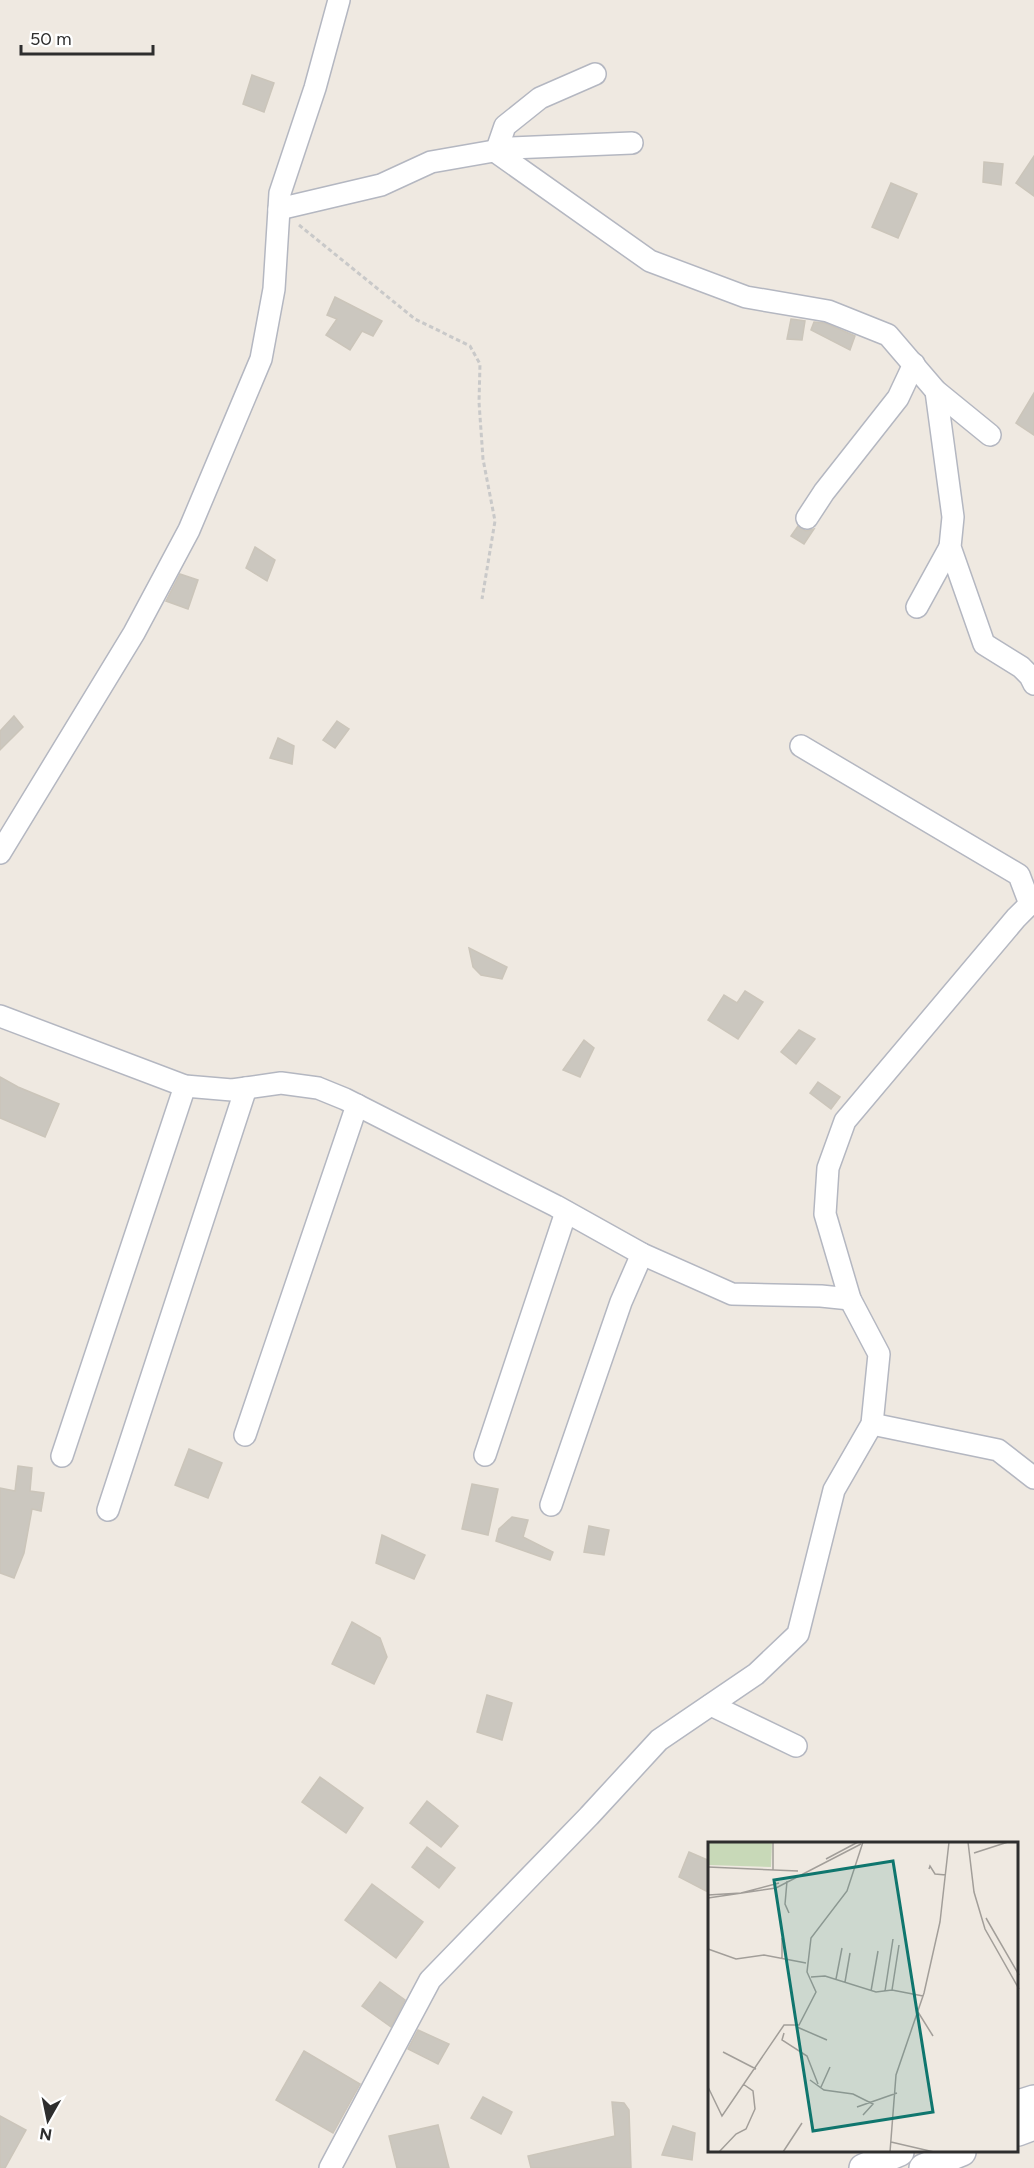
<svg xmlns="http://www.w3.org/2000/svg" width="1034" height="2168" viewBox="0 0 1034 2168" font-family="Figtree,sans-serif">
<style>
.building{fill:#cbc7bf;stroke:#cbc5ba;stroke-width:1.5}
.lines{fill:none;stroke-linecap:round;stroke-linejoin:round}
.minor-casing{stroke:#b4b7c1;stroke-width:24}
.tertiary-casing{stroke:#b4b7c1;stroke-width:30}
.path{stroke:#c9c9c9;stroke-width:3;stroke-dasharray:4.5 3;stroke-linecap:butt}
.minor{stroke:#fff;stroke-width:21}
.tertiary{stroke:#fff;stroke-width:27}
.inset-road{fill:none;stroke:#a29e99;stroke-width:1.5}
.view{fill:#0f766e;fill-opacity:0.15;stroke:#0f766e;stroke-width:3}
.inset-edge{fill:none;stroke:#2e2e2e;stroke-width:3}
</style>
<rect width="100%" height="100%" fill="#efe9e1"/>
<g class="building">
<polygon points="252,75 274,83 264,112 243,104"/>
<polygon points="1034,156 1034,196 1016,183"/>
<polygon points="984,162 1003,164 1001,185 983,182"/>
<polygon points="891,183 917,194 898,238 872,227"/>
<polygon points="335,297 382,321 373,336 362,331 350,350 326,335 337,319 327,315"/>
<polygon points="791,319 805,321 802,340 787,339"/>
<polygon points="814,322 825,323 855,336 850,350 811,330"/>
<polygon points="1034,393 1034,435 1016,423"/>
<polygon points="798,526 806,531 814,529 804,544 791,536"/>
<polygon points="255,547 275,560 267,581 246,568"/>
<polygon points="180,574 198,580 188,609 166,601"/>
<polygon points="14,716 23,727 0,750 0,731"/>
<polygon points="337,721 349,729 335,748 323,740"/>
<polygon points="278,738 294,746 292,764 270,758"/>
<polygon points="469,948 507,967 502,979 481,975 473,967"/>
<polygon points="745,991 763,1002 738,1039 708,1020 724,995 737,1003"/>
<polygon points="799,1030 815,1039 796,1064 781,1052"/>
<polygon points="584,1040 594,1048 580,1077 563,1070"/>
<polygon points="0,1077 18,1087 59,1104 45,1137 0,1118"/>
<polygon points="818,1082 840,1097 831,1109 810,1093"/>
<polygon points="189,1449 222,1463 208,1498 175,1485"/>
<polygon points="18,1466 32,1468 30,1491 44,1493 41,1511 32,1509 24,1553 14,1578 0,1573 0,1488 15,1491"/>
<polygon points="472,1484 498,1489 488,1535 462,1529"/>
<polygon points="512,1517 528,1520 523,1537 553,1552 550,1560 496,1541 499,1529"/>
<polygon points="589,1526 609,1530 604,1555 584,1552"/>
<polygon points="382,1535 425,1555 414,1579 376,1563"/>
<polygon points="352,1622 380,1638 387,1657 374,1684 332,1664"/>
<polygon points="487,1695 512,1703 502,1740 477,1732"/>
<polygon points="320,1777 363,1808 346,1833 302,1802"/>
<polygon points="427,1801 458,1826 441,1847 410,1823"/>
<polygon points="427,1847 455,1868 439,1888 412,1867"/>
<polygon points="689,1852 710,1861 710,1893 679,1877"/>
<polygon points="372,1884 423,1922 396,1958 345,1920"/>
<polygon points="380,1982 405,2000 391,2027 362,2006"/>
<polygon points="418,2030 449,2044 438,2064 408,2049"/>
<polygon points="304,2051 360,2084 333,2133 276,2100"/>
<polygon points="483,2097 512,2112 501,2134 471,2118"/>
<polygon points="612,2102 624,2103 629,2110 631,2168 531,2168 528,2156 615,2136"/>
<polygon points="0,2116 26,2130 5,2168 0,2168"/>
<polygon points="438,2125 449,2168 397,2168 389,2136"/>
<polygon points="673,2126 695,2133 692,2160 662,2155"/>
</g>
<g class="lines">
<defs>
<g id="minor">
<polyline points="595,74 540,98 505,126 496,152 650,261 746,297 828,311 888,335 936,391 990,435"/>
<polyline points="279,209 381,185 431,162 511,148 632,143"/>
<polyline points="936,391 953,517 950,547 984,644 1021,667 1030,676 1034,684"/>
<polyline points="807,518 824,492 898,398 914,364"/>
<polyline points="917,607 950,547"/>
<polyline points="801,746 1019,875 1030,904"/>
<polyline points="0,853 134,633 189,530 261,359 274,289 280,193 315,88 339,0"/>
<polyline points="0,1016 185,1086 232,1090 281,1083 318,1088 345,1099 556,1206 642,1254 732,1294 821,1296 850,1299"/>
<polyline points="872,1424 998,1450 1034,1478"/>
<polyline points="245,1435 357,1105"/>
<polyline points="485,1455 566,1212"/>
<polyline points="62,1456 185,1086"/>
<polyline points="551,1505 621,1302 642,1254"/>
<polyline points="108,1510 246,1088"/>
<polyline points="711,1705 796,1746"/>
<polyline points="330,2168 430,1980 589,1816 659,1740 756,1674 798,1634 834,1490 872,1424 879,1354 850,1299 825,1214 828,1168 845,1121 1016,918 1030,904 1034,903"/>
</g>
<g id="tertiary">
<polyline points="1018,2104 1034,2099"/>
<polyline points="1018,2132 1034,2126"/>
<polyline points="863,2168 900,2152"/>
<polyline points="923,2168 962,2152"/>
</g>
</defs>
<use href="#minor" class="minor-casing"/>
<use href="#tertiary" class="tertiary-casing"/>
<polyline class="path" points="299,225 415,319 470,346 480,364 479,402 483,459 495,521 482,599"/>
<use href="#minor" class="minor"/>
<use href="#tertiary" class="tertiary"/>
</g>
<g transform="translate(708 1842)">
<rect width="310" height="310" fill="#efe9e1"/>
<path d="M0,0H64L63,25L0,23Z" fill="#c8d9b8"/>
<path class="inset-road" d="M260,0L266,50L277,87L311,147M266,11L300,0M118,17L150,0M0,25L90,29M221,27L222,24L227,32L238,33M65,28V0M79,39L77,62L81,71M0,53L33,51L71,41M0,56L68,46L153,2M278,76L311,133M0,107L28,117L56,113L98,121M74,116V96M103,135L117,134L168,150L184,148L215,154M128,137L134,106M137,140L142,111M184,148L191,103M163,149L170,109M177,149L185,97M210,170L225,194M89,185L119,198M76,191L74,198L99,214L110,242M15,210L48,227M102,238L116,248L145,252L165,262L155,273M0,245L14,274L76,183H91L108,150L99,130L103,96L139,49L155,0M113,245L122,225M149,265L189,251M183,300L226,310M11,310L28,292L38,287L47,267L45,249L35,242M75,310L94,281M182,310L188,233L216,151L232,80L241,0"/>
<path class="view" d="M185,19L225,270L105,289L66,38Z"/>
<rect width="310" height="310" class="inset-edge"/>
</g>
<g transform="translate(48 2120) rotate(189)" stroke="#ffffff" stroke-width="4.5" paint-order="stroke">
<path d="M0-4.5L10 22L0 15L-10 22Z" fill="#2e2e2e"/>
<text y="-9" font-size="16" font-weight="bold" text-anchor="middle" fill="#2e2e2e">N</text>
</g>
<path d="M21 45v9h132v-9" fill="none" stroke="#2e2e2e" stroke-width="3"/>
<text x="30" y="45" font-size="18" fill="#2e2e2e" stroke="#ffffff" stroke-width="4.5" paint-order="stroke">50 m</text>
</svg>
